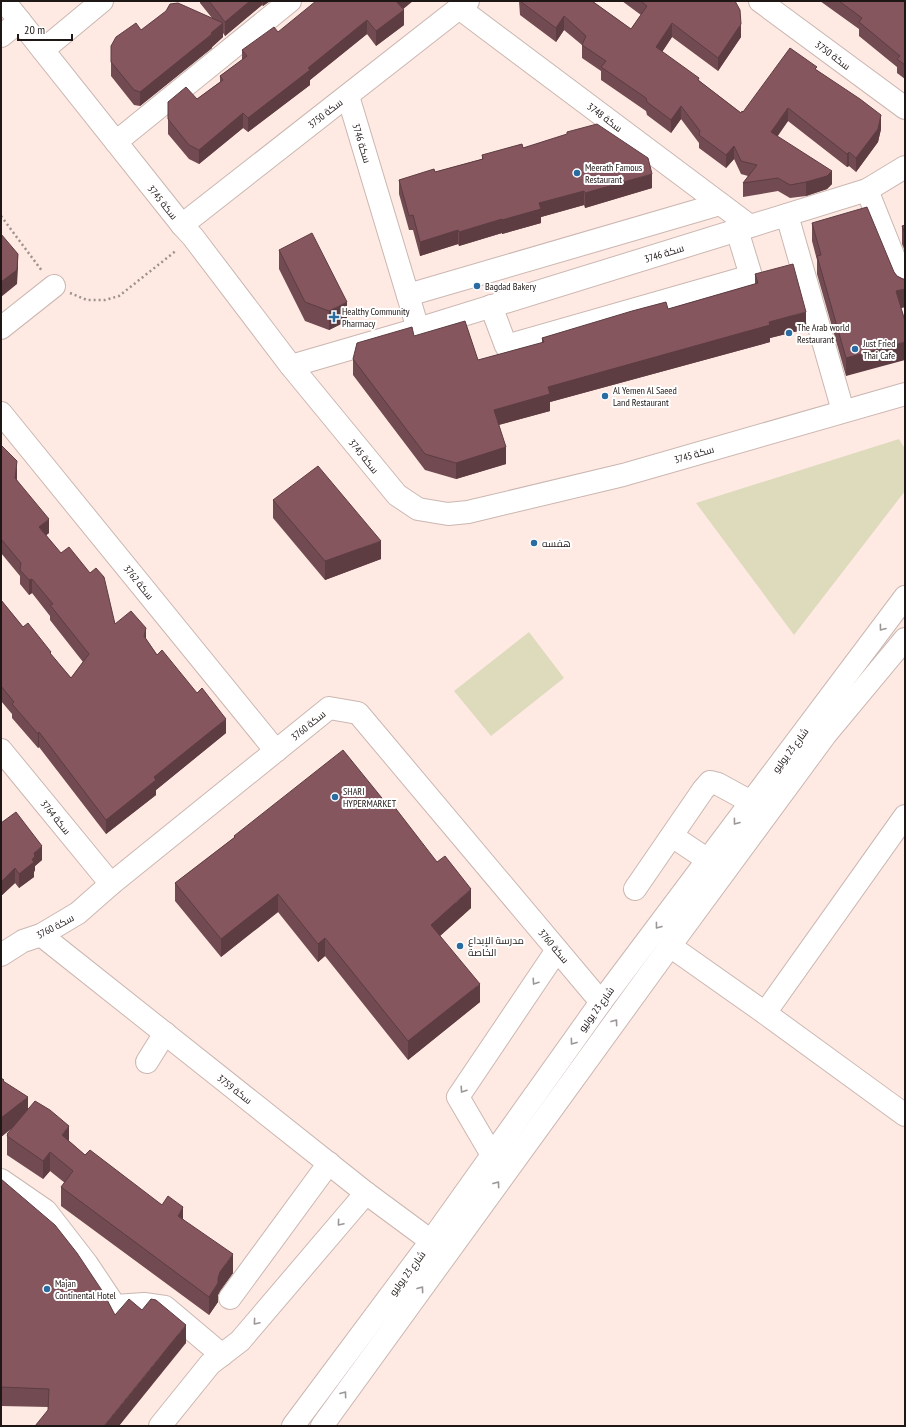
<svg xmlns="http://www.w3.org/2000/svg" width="906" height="1427" viewBox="0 0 906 1427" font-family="'PT Sans Narrow',Cairo,sans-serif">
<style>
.green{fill:#dedabc}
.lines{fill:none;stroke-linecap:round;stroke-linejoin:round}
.minor-casing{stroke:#cbb7b1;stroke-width:24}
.major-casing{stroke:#cbb7b1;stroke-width:24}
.path{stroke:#9f918c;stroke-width:2.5;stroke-dasharray:2 3;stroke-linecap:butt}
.minor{stroke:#fff;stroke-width:22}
.major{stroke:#fff;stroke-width:22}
.wall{fill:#724a51}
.shaded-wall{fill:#5d3c42}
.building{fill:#85565e;stroke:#5d3c42}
.oneway{stroke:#9a9796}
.poi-dot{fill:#2a6ca2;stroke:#fff;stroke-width:1.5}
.labels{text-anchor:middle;stroke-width:4;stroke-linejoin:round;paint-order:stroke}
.street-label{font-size:10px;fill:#1e1715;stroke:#fff}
.poi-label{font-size:10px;fill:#1e1715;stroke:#fff;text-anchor:start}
</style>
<rect width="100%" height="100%" fill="#feeae3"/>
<g class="green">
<polygon points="899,439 905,449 905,491 794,635 696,503"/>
<polygon points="529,632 564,678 491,736 454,691"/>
</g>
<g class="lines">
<defs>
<g id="minor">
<polyline points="4,1 182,225 193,237 291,366 397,495 418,509 448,514 468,512 623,475 905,394"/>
<polyline points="760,1 905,108"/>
<polyline points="459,8 750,226"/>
<polyline points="1,36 20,21"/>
<polyline points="43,50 102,1"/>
<polyline points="348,96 418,329"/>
<polyline points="116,142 290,1"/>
<polyline points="867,190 905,285"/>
<polyline points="787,215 843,411"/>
<polyline points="182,225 468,1"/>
<polyline points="408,295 720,204"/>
<polyline points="491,306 506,346 751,276 737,230"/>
<polyline points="1,328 54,286"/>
<polyline points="291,366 418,329 867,190 905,167"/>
<polyline points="1,413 276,751"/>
<polyline points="1,750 111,884"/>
<polyline points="672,836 708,860"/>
<polyline points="635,889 703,790 710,782 718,784 751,802"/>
<polyline points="41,935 366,1193 431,1241"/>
<polyline points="670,946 765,1013 905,1115"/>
<polyline points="1,955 23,941 41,935 78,913 111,884 329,708 358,713 601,1002"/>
<polyline points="765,1013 905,816"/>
<polyline points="147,1062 165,1033"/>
<polyline points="492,1155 458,1097 557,950"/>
<polyline points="1,1180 46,1211 87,1264 115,1306 144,1304 165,1307 222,1355"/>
<polyline points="230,1298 329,1163"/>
<polyline points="160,1426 210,1364 240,1341 366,1193"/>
</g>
<g id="major">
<polyline points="293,1426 431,1241 601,1002 905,597"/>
<polyline points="322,1426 670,946 826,734 905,639"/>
</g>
</defs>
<use href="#minor" class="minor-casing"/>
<use href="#major" class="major-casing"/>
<g class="path">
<polyline points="1,216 42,271"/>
<polyline points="70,293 87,300 105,300 119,296 177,250"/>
</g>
<use href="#minor" class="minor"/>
<use href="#major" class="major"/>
</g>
<g class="wall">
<polygon points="200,1 270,1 263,6 262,5 225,36 223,33 223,37 212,47 212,48 140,106 134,105 111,76 111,46 141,30 212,18 200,3"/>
<polygon points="519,1 592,1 631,29 641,15 622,1 735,1 741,37 718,71 672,37 662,52 741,113 817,70 881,129 878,142 856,172 849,166 847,167 788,121 777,136 832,184 827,189 806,196 790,198 778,191 743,197 743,183 748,176 741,174 734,159 726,168 699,148 699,143 681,119 671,133 647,115 646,111 601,80 601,71 582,58 582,45 564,30 556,42 520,15"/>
<polygon points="820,1 905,1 905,79 897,73 897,67 859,36 859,29"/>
<polygon points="403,9 404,25 376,46 367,34 310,80 310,85 248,132 243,128 199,164 189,159 168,134 168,102 197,99 220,82 220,76 242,60 242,50 278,32"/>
<polygon points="567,132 652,188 585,208 584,205 541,217 541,223 502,234 502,233 459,246 458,244 420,256 413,230 409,230 399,194 399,180 435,172 482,159 482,155 523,148 567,135"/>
<polygon points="812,223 894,272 897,276 903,279 905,279 905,307 901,308 846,376 817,274 817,260 812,241"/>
<polygon points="905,225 905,251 902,244 902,226"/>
<polygon points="279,250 347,321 329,330 305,321 279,269"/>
<polygon points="755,274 806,329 770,338 770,342 550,402 550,411 499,425 506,464 456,479 425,470 353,375 353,359 414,336 478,360 542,343 542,338 668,309 755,284"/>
<polygon points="1,445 17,476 17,480 49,533 46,535 115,624 146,639 157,655 226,733 156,790 156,795 106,834 39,747 38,748 12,718 12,714 1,701 1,600 23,627 51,655 71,678 83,662 50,620 50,616 32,593 29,595 20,584 20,576 1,553"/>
<polygon points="273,500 381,559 325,580 273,518"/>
<polygon points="1,823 42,860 35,866 35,870 34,872 34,877 19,888 15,883 1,896"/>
<polygon points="234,836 471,908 440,936 480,1002 408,1060 325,956 318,962 278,912 221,957 175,901 175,883 234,838"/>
<polygon points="1,1078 28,1110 69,1141 85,1155 183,1219 233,1273 220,1291 218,1295 218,1302 209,1315 61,1206 61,1187 65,1183 50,1171 43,1179 7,1155 7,1134 12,1128 1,1137"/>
<polygon points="1,1179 115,1315 142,1310 186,1343 48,1410 48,1407 1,1406"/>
</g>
<g class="shaded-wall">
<polygon points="250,1 262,1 262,5 225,36 225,22"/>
<polygon points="263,1 270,1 263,6"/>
<polygon points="396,1 413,1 396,15"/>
<polygon points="404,10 404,25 376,46 376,31"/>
<polygon points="564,16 564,30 556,42 556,28"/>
<polygon points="367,20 367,34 310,80 310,85 248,132 248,118 308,68"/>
<polygon points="223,23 223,37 212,47 212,48 140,106 140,92"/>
<polygon points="672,23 672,37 656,61 656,47"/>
<polygon points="741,24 741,37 718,71 718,58"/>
<polygon points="681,106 681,119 671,133 671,120"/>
<polygon points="788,108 788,121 771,146 771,132"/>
<polygon points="243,113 243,128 199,164 199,150"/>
<polygon points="881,115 881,129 878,142 856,172 856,158"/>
<polygon points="734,146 734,159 726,168 726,155"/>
<polygon points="849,152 849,166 847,167 847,154"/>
<polygon points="832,171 832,184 827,189 806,196 806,182"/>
<polygon points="652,174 652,188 585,208 585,193"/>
<polygon points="584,191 584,205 541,217 541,223 502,234 502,220 539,203"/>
<polygon points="502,219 502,233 459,246 459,232"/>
<polygon points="458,230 458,244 420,256 420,242"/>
<polygon points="18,254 18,268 17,284 1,297 1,282"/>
<polygon points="905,289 905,307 896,309 896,291"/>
<polygon points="347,302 347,321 329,330 329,311"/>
<polygon points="806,312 806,329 770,338 770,342 550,402 550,411 494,426 494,410 548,387 769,322"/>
<polygon points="905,342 905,360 846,376 846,358"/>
<polygon points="506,447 506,464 456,479 456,463"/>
<polygon points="17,461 17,476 15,492 15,478"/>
<polygon points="49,519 49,533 39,541 39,527"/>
<polygon points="381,541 381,559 325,580 325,561"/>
<polygon points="32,579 32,593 29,595 29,580"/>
<polygon points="146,628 146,642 144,636"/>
<polygon points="226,719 226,733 156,790 156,795 106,834 106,820 154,777"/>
<polygon points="39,732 39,747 38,748 38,734"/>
<polygon points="42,846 42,860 35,866 35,870 34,872 34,877 19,888 19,874 32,860 34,853"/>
<polygon points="15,868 15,883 1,896 1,882"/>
<polygon points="471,889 471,908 431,944 431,925"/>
<polygon points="278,894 278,912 221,957 221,939"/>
<polygon points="325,938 325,956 318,962 318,944"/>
<polygon points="480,984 480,1002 408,1060 408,1041"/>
<polygon points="28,1097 28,1115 1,1137 1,1118"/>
<polygon points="69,1126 69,1145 62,1135"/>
<polygon points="50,1152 50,1171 43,1179 43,1161"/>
<polygon points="183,1207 183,1226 178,1216"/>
<polygon points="233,1254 233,1273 220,1291 218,1295 218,1302 209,1315 209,1297 220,1272"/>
<polygon points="186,1325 186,1343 119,1426 104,1426"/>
</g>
<g class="building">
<polygon points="209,1 250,1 225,22"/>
<polygon points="316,1 396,1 404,10 376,31 367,20 308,68 310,70 248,118 243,113 199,150 189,145 168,119 168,102 186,87 197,99 223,80 220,76 247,56 242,50 274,27 278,32"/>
<polygon points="520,1 592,1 631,29 647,6 641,1 735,1 740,10 741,24 718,58 672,23 656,47 699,78 698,80 741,113 742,111 743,112 790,48 817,67 815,69 860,99 881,115 878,129 856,158 849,152 847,154 788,108 771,132 832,171 827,176 806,182 790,185 778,178 743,183 757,165 741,161 734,146 726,155 699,135 700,131 681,106 671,120 647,102 646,98 601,67 606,61 582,45 586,36 564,16 556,28"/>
<polygon points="839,1 905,1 905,65 897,59 900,56 859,22 862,18"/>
<polygon points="178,3 223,23 211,33 212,34 140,92 134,90 111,62 111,46 116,37 136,23 141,30 166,11 170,4"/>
<polygon points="597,124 648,158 652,174 585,193 584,191 539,203 541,209 502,220 502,219 459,232 458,230 420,242 413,215 409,216 399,180 434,169 435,172 483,159 482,155 522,144 523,148 567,134 567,132"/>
<polygon points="867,207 894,272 897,276 903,279 905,279 905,289 896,291 905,321 905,342 846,358 817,256 821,255 812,223"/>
<polygon points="905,225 905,233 902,226"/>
<polygon points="312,233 347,302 329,311 305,302 279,250"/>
<polygon points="1,234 18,254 17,270 1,282"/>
<polygon points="793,264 806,312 769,322 770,325 548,387 550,394 494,410 506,447 456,463 425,454 353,359 357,343 412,327 414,336 465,321 478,360 544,342 542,338 632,311 666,302 668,309 758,283 755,274"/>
<polygon points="1,445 17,461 15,478 49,519 39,527 61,553 69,547 90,573 96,568 104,577 115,624 131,611 146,628 144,636 157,655 162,650 197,693 202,688 226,719 154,777 156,780 106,820 39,732 38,734 12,704 14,702 1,686 1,600 23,627 28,623 51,652 50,653 71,678 89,654 50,605 53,604 32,579 29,580 20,570 21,563 1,539"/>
<polygon points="318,466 381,541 325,561 273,500"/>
<polygon points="343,750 390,808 393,805 437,862 445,856 471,889 431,925 480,984 408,1041 325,938 318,944 278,894 221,939 175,883 235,837 234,836"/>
<polygon points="16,812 42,846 34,853 35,856 32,860 34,862 19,874 15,868 1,882 1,823"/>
<polygon points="1,1078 4,1080 3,1081 28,1097 1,1118"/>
<polygon points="35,1101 50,1110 69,1126 62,1135 85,1155 90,1150 162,1205 168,1196 183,1207 178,1216 233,1254 220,1272 218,1278 218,1283 209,1297 61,1187 73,1171 50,1152 43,1161 7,1136 8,1134 7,1134"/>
<polygon points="1,1179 55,1225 77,1253 103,1292 115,1315 129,1299 142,1310 151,1299 156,1300 186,1325 104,1426 35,1426 48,1410 49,1389 1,1387"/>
</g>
<defs><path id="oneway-chevron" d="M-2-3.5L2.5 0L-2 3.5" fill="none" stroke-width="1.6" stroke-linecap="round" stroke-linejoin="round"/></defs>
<g class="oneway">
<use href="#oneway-chevron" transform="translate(882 628) rotate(127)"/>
<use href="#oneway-chevron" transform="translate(736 822) rotate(127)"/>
<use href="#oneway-chevron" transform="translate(658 926) rotate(127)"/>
<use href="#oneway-chevron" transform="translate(535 982) rotate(124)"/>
<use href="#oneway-chevron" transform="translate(615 1022) rotate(-54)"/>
<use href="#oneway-chevron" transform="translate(573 1042) rotate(126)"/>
<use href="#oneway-chevron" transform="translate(463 1090) rotate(124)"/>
<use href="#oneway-chevron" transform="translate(497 1184) rotate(-54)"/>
<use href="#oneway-chevron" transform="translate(340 1223) rotate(130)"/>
<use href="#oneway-chevron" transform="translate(421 1289) rotate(-54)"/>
<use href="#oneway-chevron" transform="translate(256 1322) rotate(130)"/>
<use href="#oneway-chevron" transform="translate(344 1394) rotate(-54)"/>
</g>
<g class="poi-dot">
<circle cx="577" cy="173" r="4"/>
<circle cx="477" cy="286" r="4"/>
<path d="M332 311h4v4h4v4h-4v4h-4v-4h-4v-4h4z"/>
<circle cx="789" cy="333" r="4"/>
<circle cx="855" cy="349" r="4"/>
<circle cx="605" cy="396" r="4"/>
<circle cx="534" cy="543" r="4"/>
<circle cx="335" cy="797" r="4"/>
<circle cx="460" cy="946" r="4"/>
<circle cx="47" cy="1289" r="4"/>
</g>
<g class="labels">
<g class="street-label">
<text transform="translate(833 55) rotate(37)" y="4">سكة 3750</text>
<text transform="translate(325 113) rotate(-38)" y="4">سكة 3750</text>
<text transform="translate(605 117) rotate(37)" y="4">سكة 3748</text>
<text transform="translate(362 143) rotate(73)" y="4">سكة 3746</text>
<text transform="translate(163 202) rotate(51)" y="4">سكة 3745</text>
<text transform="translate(664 253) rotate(-17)" y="4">سكة 3746</text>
<text transform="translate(694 454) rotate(-16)" y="4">سكة 3745</text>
<text transform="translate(364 456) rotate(51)" y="4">سكة 3745</text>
<text transform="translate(139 582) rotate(51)" y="4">سكة 3762</text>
<text transform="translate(308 725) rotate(-39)" y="4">سكة 3760</text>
<text transform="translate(790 750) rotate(-53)" y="4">شارع 23 يوليو</text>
<text transform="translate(56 817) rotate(51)" y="4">سكة 3764</text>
<text transform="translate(55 926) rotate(-28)" y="4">سكة 3760</text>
<text transform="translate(554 946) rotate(50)" y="4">سكة 3760</text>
<text transform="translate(596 1009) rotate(-54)" y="4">شارع 23 يوليو</text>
<text transform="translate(235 1089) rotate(38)" y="4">سكة 3759</text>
<text transform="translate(407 1273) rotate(-53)" y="4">شارع 23 يوليو</text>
</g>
<g class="poi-label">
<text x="585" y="171">Meerath Famous<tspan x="585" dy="12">Restaurant</tspan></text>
<text x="485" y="290">Bagdad Bakery</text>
<text x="342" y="315">Healthy Community<tspan x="342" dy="12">Pharmacy</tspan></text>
<text x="797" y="331">The Arab world<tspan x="797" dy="12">Restaurant</tspan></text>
<text x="863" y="347">Just Fried<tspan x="863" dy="12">Thai Cafe</tspan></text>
<text x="613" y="394">Al Yemen Al Saeed<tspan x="613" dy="12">Land Restaurant</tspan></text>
<text x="542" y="547">هفسه</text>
<text x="343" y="795">SHARI<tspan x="343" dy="12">HYPERMARKET</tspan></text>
<text x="468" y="944">مدرسة الإبداع<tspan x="468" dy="12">الخاصة</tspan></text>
<text x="55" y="1287">Majan<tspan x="55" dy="12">Continental Hotel</tspan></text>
</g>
</g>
<rect width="906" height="1427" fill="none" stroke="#1e1715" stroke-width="4"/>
<path d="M18 34v6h54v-6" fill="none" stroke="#1e1715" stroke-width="2"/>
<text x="24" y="34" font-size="12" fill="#1e1715" stroke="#ffffff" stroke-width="3" paint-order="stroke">20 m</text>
</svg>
